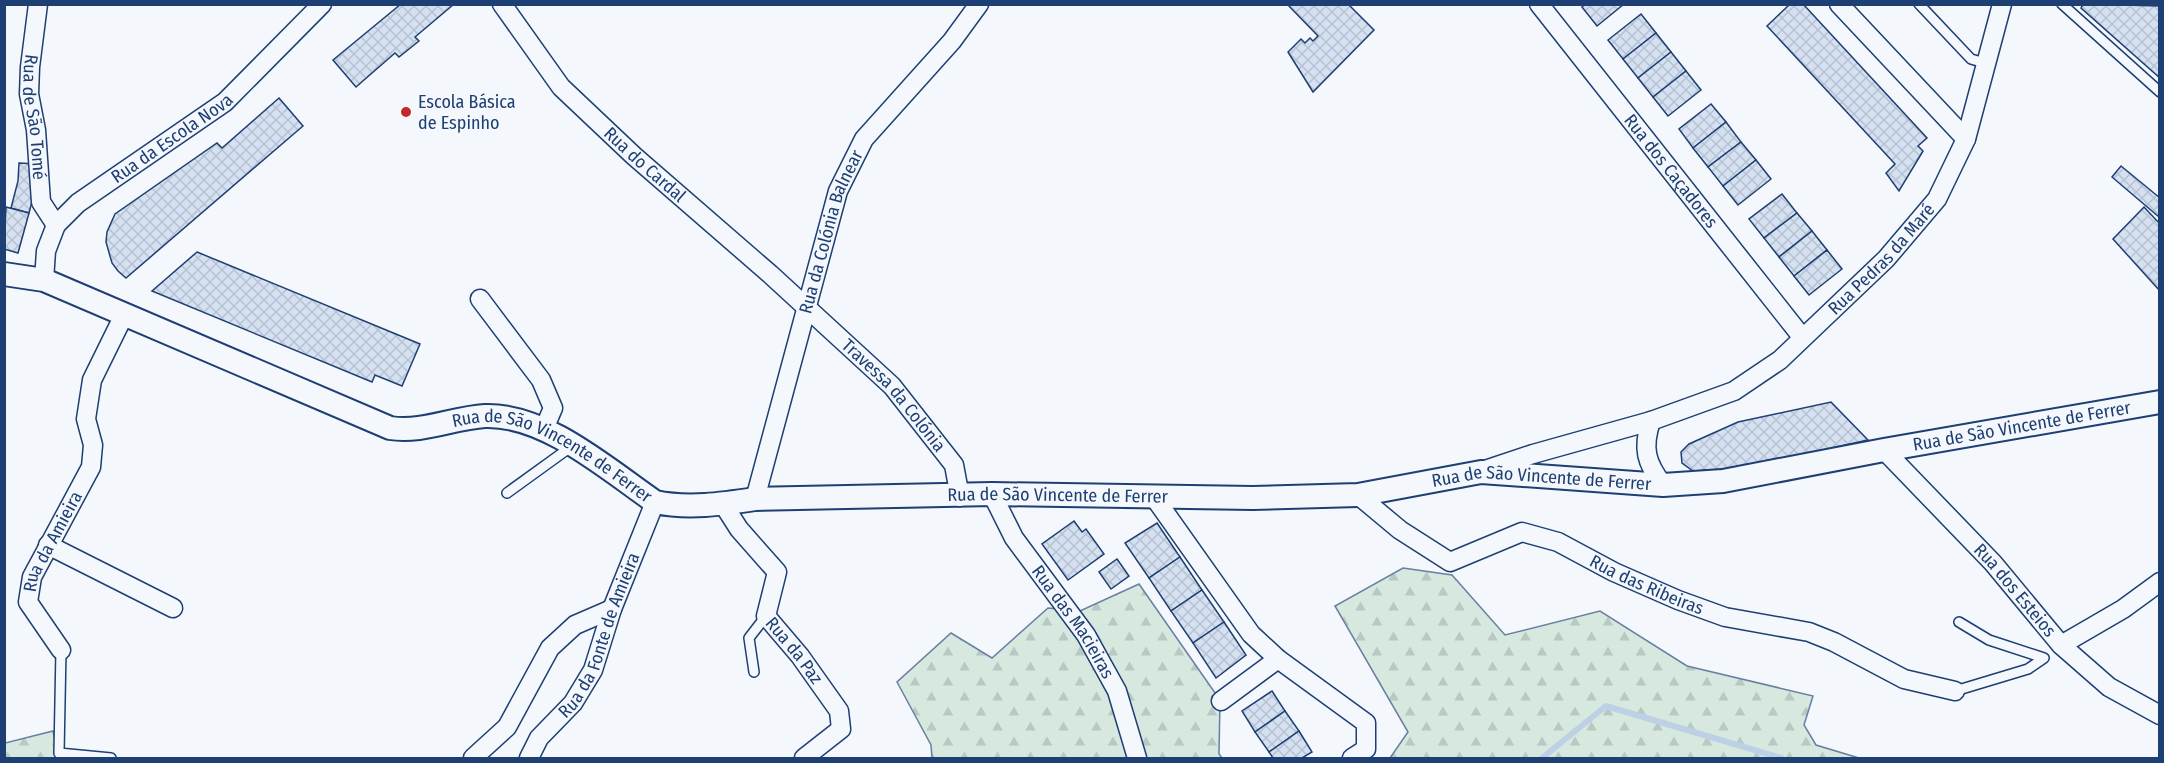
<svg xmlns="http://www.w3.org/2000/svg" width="2164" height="763" viewBox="0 0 2164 763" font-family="'Fira Sans Condensed',sans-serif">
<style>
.forest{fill:url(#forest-firs);stroke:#687fa3;stroke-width:1.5}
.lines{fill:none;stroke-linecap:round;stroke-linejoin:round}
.stream{stroke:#bed0e5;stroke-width:6}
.building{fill:url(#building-cross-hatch);stroke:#1d3f73;stroke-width:1.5}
.service-casing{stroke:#1d3f73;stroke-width:12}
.minor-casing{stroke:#1d3f73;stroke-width:21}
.tertiary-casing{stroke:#1d3f73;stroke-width:26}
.service{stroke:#f4f7fb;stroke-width:9}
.minor{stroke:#f4f7fb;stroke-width:18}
.tertiary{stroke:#f4f7fb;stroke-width:22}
.poi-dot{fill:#c62828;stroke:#f4f7fb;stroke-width:2}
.labels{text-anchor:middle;stroke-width:4.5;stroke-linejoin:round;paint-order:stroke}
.poi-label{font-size:18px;fill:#1d3f73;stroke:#f4f7fb;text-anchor:start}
.street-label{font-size:18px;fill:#1d3f73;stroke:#f4f7fb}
</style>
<defs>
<pattern id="forest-firs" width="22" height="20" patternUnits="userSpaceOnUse" patternTransform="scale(1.5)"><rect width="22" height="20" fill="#d7e8df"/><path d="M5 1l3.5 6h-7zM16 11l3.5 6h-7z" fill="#b8c8c3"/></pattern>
<pattern id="building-cross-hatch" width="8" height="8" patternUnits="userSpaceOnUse" patternTransform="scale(1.5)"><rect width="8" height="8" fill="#d5e0f0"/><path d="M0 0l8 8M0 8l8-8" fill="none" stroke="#b6c1d1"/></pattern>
</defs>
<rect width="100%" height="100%" fill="#f4f7fb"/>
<g class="forest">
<polygon points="1403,568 1452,575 1505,635 1600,611 1687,666 1813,696 1804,725 1816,745 1859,758 1390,758 1408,732 1335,606"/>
<polygon points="1139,584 1220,700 1219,754 1222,758 932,758 931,745 897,682 951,633 992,658 1048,608 1080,611"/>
<polygon points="53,731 58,758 5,758 5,743"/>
</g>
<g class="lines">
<polyline class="stream" points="1542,758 1606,706 1781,758"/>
</g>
<g class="building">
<polygon points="401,4 454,4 415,37 419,41 399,57 395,53 356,87 333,60"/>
<polygon points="1287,4 1348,4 1374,30 1313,92 1288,52 1301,39 1305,43 1310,38 1313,41 1318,36"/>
<polygon points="1585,4 1624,4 1597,26 1582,7"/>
<polygon points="1790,4 1803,4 1927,138 1918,146 1923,151 1899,191 1886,173 1895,164 1767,26"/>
<polygon points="2083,4 2160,6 2160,78 2081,8"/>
<polygon points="1641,14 1656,33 1623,59 1608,40"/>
<polygon points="1656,33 1671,52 1638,78 1623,59"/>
<polygon points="1671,52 1686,71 1653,97 1638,78"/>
<polygon points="1686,71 1701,90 1668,116 1653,97"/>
<polygon points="279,98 303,126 126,278 118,271 112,263 106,242 107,232 115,214 217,143 222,148"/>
<polygon points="1711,104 1726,122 1693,148 1679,129"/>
<polygon points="1726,122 1741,142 1708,167 1693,148"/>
<polygon points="1741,142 1756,160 1723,186 1708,167"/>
<polygon points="1756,160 1771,179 1738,205 1723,186"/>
<polygon points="19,163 37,164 36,186 29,213 11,208 18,181"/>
<polygon points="2121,166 2160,198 2159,217 2112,177"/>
<polygon points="1782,194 1797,213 1764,238 1749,219"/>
<polygon points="6,207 29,213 18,253 4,249"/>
<polygon points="2144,207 2160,224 2160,291 2113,239"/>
<polygon points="1797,213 1812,231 1779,257 1764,238"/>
<polygon points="1812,231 1827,250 1794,276 1779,257"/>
<polygon points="1827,250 1842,269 1809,295 1794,276"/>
<polygon points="197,252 420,344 402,386 375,375 372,382 152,291"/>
<polygon points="1831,402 1868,440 1742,468 1693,471 1682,463 1681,452 1689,444 1738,422"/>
<polygon points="1074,521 1082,532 1086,529 1104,554 1068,580 1042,544"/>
<polygon points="1157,523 1180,557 1149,578 1125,543"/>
<polygon points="1180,557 1202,590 1171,611 1149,578"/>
<polygon points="1117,559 1129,576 1111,589 1099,572"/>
<polygon points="1202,590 1224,622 1193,643 1171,611"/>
<polygon points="1224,622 1246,655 1216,678 1193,643"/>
<polygon points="1272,691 1285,711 1255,732 1242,711"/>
<polygon points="1285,711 1299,731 1269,752 1255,732"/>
<polygon points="1299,731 1312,752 1302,758 1273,758 1269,752"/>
</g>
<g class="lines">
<defs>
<g id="service">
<polyline points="1919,4 1971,59 1985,63"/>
<polyline points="2062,4 2160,92"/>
<polyline points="507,493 572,446"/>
<polyline points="61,650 59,753 111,758"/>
<polyline points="754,672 749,638 766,616"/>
<polyline points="1955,691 2028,669 2044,658 1989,640 1959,622"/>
</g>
<g id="minor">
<path id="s1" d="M38,4L30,67L29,94L36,130L41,202L56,225"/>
<path id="s2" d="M502,4L561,87L634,156L770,274L892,386L954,465L960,497"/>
<path id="s3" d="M1539,4L1802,337"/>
<polyline points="1839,4 1966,139"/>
<path id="s4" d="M44,280L46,251L56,225L78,203L225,102L322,4"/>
<polyline points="480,299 541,380 553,408 544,429"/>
<path d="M1651,421C1642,448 1646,463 1663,485"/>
<path id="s5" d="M1884,450L1993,563L2061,645L2109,687L2160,715"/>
<path id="s6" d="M1485,470L1533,454L1651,421L1734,391L1780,360L1886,259L1937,199L1966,139L2002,4"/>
<path id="s7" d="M992,494L1014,538L1086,635L1117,691L1137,758"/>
<path id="s8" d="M1358,495L1400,530L1450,562L1522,532L1558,542L1614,572L1678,600L1725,617L1809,632L1834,642L1904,679L1955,691"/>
<polyline points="1154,497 1251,634 1278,659 1366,723 1366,749 1352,758"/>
<path id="s9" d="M755,499L838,191L864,139L952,41L979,4"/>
<path id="s10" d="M723,504L739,529L777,572L766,616L800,656L839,711L841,729L804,758"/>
<polyline points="48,545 173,608"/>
<polyline points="2061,645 2123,609 2160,582"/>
<path id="s11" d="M61,650L28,602L32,577L91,467L93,445L86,419L92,380L124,315"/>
<polyline points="1221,701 1278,659"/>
<polyline points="473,758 507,727 550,648 575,625 612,609"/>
<path id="s12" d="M529,758L539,738L573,703L593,670L612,609L655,502"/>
</g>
<g id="tertiary">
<path id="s13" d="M4,274L44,280L390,428C423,433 452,418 485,416C545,414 607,469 655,502C688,509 722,504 755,499L992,494L1253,498L1358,495L1481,472L1663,485L1723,481L1884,450L2160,402"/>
</g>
</defs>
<use href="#service" class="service-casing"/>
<use href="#minor" class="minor-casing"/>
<use href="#tertiary" class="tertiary-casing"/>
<use href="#service" class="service"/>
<use href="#minor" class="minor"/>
<use href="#tertiary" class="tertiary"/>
</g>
<circle class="poi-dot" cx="406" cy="112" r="6"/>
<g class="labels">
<g class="poi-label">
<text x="418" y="108">Escola Básica<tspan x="418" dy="21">de Espinho</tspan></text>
</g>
<g class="street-label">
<text dy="6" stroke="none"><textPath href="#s1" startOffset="114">Rua de São Tomé</textPath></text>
<text dy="6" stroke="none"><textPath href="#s4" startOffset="202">Rua da Escola Nova</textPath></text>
<text dy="6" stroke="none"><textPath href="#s2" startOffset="216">Rua do Cardal</textPath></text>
<text dy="6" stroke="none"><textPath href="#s3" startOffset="213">Rua dos Caçadores</textPath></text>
<text dy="6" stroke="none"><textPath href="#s9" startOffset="278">Rua da Colónia Balnear</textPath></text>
<text dy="6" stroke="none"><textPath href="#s6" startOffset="460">Rua Pedras da Maré</textPath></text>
<text dy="6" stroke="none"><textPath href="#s2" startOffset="556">Travessa da Colónia</textPath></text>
<text dy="6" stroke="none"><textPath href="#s13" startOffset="2082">Rua de São Vincente de Ferrer</textPath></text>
<text dy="6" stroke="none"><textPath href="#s13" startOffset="590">Rua de São Vincente de Ferrer</textPath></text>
<text dy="6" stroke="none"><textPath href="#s13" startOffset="1596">Rua de São Vincente de Ferrer</textPath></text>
<text dy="6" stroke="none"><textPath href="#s13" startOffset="1110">Rua de São Vincente de Ferrer</textPath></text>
<text dy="6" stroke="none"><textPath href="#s11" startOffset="124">Rua da Amieira</textPath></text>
<text dy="6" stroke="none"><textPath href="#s8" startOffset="328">Rua das Ribeiras</textPath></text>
<text dy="6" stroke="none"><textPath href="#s5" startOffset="192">Rua dos Esteios</textPath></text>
<text dy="6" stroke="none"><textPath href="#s7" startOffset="152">Rua das Macieiras</textPath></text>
<text dy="6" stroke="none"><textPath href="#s12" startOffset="144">Rua da Fonte de Amieira</textPath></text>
<text dy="6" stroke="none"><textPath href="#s10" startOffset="177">Rua da Paz</textPath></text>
</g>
</g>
<rect width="2164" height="763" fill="none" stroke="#1d3f73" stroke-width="12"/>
</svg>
